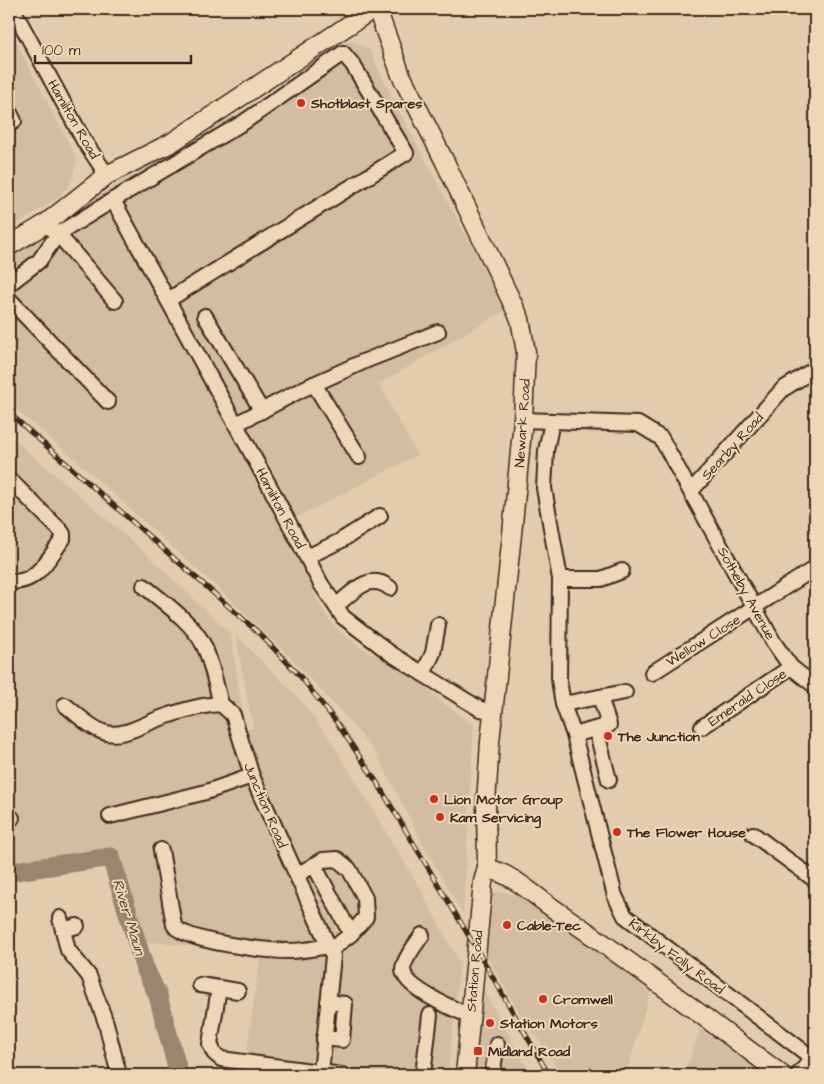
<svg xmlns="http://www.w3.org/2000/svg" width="824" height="1084" viewBox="0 0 824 1084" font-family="'Architects Daughter',sans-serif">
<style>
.built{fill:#d3bda0}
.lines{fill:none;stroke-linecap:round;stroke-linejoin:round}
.river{stroke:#9a856e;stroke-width:19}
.minor-casing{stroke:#3b2a1e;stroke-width:18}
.major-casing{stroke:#3b2a1e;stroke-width:21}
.minor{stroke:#eed6b6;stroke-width:14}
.major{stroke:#eed6b6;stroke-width:18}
.rail-casing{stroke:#3b2a1e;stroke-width:5}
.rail{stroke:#eed6b6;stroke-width:3;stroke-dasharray:9;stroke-linecap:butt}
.poi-dot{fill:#c8321e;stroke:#eed6b6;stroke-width:2}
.labels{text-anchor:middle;stroke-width:4;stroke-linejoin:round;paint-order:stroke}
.poi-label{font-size:14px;font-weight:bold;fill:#3b2a1e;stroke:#eed6b6;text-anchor:start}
.street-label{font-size:14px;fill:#3b2a1e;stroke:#eed6b6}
.water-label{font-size:15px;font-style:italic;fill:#534132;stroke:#eed6b6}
</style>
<rect width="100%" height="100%" fill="#e3ccad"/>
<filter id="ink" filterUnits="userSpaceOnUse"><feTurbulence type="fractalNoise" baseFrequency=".02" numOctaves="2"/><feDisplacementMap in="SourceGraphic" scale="10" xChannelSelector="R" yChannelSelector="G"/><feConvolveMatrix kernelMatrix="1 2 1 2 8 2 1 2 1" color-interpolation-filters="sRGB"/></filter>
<g filter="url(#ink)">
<g class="built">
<polygon points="9,28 77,159 71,183 59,197 9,230"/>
<polygon points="349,40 370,50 393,100 506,310 379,384 417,455 294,519 282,528 298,557 319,603 331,623 342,634 368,652 406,667 439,700 474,725 463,914 422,842 377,755 345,716 287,654 221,591 77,461 9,404 9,256 113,187 306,74"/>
<polygon points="9,435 140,548 231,634 245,730 253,727 235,634 297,696 330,739 420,888 460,964 448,1075 392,1075 246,1056 260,957 184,945 139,941 112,848 9,869"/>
<polygon points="502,892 526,897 640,978 650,993 626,1075 561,1075 551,1057 521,1016 485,953 488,946 493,901 490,893"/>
<polygon points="481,985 531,1075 476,1075"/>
<polygon points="700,1029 756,1068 753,1075 684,1075"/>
</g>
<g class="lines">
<polyline class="river" points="9,872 111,857 144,966 158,996 179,1075"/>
<defs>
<g id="minor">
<polyline points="13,9 84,141 107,175"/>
<polyline points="9,111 14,121 9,125"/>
<polyline points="113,200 244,122 343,53 353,65 406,153 168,300"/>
<polyline points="45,224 58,234 113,200 270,487 321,584 343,617 390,653 423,674 480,709 493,711"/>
<polyline points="9,284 39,261 58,234 115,301"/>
<polyline points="9,299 108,402"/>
<polyline points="205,316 262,411"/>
<polyline points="314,384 359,457"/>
<polyline points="523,420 638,424 661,438 774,643 791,667 815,686"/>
<polyline points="552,421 546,451 544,488 560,579 559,680 563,704 574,735 615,896 625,916 815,1060"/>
<polyline points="236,424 303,389 365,361 438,332"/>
<path d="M9,479L60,530L63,534V539C49,557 36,586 9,581"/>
<polyline points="691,491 783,389 815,369"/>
<polyline points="307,557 340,541 380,516"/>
<polyline points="560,579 601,579 622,571"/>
<path d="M144,586C163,602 192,622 203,644C211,659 216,686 221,704"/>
<path d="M336,606C352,593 369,571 390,588"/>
<polyline points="652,673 815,568"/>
<polyline points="423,674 433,653 438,625"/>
<polyline points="563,704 625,692"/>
<path d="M65,705C77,714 89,727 103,732C122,739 143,724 161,718C181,711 200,705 221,704L233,715L252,776L333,956L321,1073"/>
<polyline points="702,727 791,667"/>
<polyline points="596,729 609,780"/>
<polyline points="574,735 609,725 600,697"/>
<polyline points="110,816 206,792 252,776"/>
<polyline points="9,818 12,818"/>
<polyline points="753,834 815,880"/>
<path d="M161,850L174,925C183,942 269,951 290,951C303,951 316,948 329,946"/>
<polyline points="314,865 351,934"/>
<polyline points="297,875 323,860 337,859 349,869 365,898 366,917 351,934 331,950"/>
<polyline points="60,918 68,950 89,976 106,1023 119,1075"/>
<polyline points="63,930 77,926"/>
<path d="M422,935C417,943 403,960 403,970C405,989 454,1009 470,1016"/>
<polyline points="200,985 238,991"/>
<polyline points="219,988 210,1044 214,1053 221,1059 342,1075"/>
<polyline points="324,1038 342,1040 345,1004 328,1002"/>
<polyline points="423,1075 430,1015"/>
<polyline points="492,1075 497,1044"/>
<polyline points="798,1075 815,1056"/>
</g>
<g id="major">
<polyline points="377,9 401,75 445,162 520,319 526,352 523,420 512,534 490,742 486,803 487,868 483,882 465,1075"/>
<polyline points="9,246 45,224 107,175 171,143 373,9"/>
<path d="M487,868C514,875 532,894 554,909C632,962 707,1019 782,1075"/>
</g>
</defs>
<use href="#minor" class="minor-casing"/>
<use href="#major" class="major-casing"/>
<use href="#minor" class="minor"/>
<use href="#major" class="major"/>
<defs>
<polyline id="rail" points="9,413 260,634 300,676 337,723 378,784 476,948 549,1075"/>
</defs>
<use href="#rail" class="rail-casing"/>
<use href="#rail" class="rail"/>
</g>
</g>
<g class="poi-dot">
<circle cx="301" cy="103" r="5"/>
<circle cx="608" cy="736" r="5"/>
<circle cx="434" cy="799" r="5"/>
<circle cx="440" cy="817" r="5"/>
<circle cx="617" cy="832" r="5"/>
<circle cx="507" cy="925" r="5"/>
<circle cx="543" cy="999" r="5"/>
<circle cx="490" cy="1023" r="5"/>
<rect x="473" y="1046" width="10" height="10" rx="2.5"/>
</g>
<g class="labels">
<g class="poi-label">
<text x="311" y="108">Shotblast Spares</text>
<text x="618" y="741">The Junction</text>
<text x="444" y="804">Lion Motor Group</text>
<text x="450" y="822">Kam Servicing</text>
<text x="627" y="837">The Flower House</text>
<text x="517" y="930">Cable-Tec</text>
<text x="553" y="1004">Cromwell</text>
<text x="500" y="1028">Station Motors</text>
<text x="488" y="1056">Midland Road</text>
</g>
<g class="street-label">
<text transform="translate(74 119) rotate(60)" y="5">Hamilton Road</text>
<text transform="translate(522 423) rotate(-86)" y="5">Newark Road</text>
<text transform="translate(732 446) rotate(-48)" y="5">Searby Road</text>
<text transform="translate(281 508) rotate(62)" y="5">Hamilton Road</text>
<text transform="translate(747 593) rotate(61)" y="5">Sotheby Avenue</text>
<text transform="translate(703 640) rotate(-32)" y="5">Wellow Close</text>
<text transform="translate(747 697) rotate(-34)" y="5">Emerald Close</text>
<text transform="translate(266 805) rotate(67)" y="5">Junction Road</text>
<text transform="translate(677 956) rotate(37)" y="5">Kirkby Folly Road</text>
<text transform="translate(474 971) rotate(-85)" y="5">Station Road</text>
</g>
<g class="water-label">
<text transform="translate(129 917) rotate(73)" y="5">River Maun</text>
</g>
</g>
<rect width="824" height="1084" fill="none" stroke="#eed6b6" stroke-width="30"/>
<rect x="15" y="15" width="794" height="1054" fill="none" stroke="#3b2a1e" stroke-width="2" filter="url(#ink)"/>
<path d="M35 55v8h156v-8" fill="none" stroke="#3b2a1e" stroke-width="2.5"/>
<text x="42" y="55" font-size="15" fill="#3b2a1e" stroke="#eed6b6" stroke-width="4" paint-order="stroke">100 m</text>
</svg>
